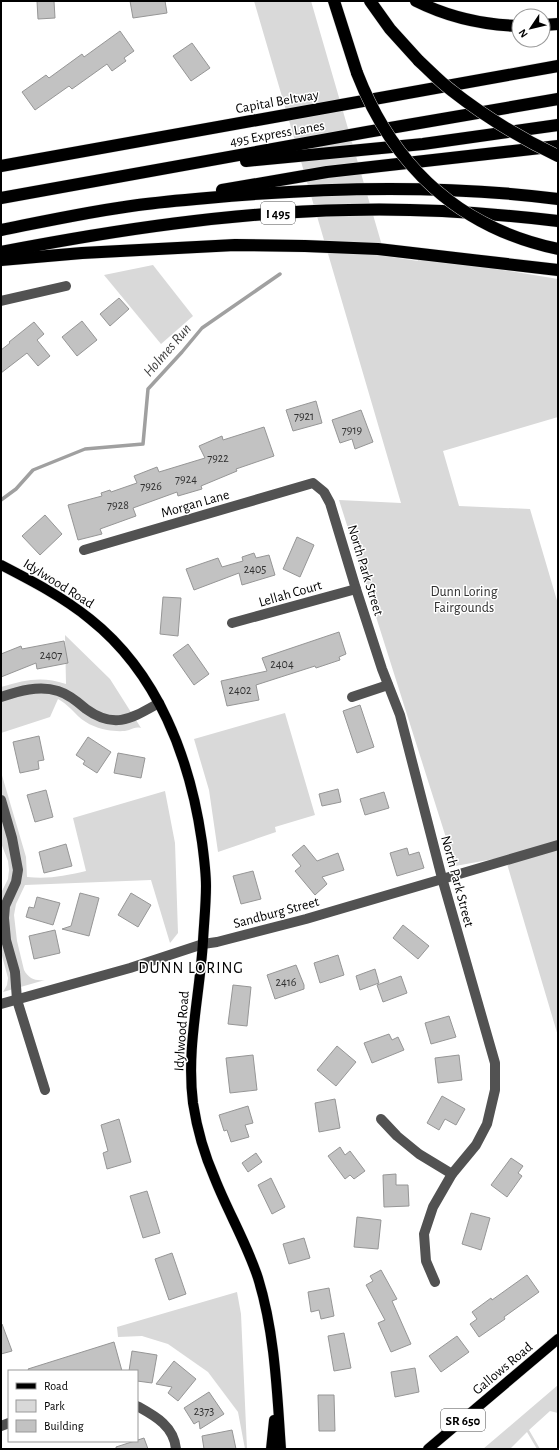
<svg xmlns="http://www.w3.org/2000/svg" width="559" height="1450" viewBox="0 0 559 1450" font-family="'Alegreya Sans',sans-serif">
<style>
.green{fill:#d9d9d9}
.lines{fill:none;stroke-linecap:round;stroke-linejoin:round}
.stream{stroke:#a0a0a0;stroke-width:3.5}
.building{fill:#c2c2c2;stroke:#969696}
.major-casing{stroke:#dbdbdb;stroke-width:11}
.highway-casing{stroke:#dbdbdb;stroke-width:13}
.minor{stroke:#525252;stroke-width:10}
.major{stroke:#000;stroke-width:10}
.highway{stroke:#000;stroke-width:12}
.highway-bridge-casing{stroke:#dbdbdb;stroke-width:13;stroke-linecap:butt}
.highway-bridge{stroke:#000;stroke-width:12}
.labels{text-anchor:middle;stroke-width:3;stroke-linejoin:round;paint-order:stroke}
.number-label{font-size:12px;fill:#303030}
.shield{fill:#fff;stroke:#4c4c4c;stroke-width:1}
.shield-label{font-size:13px;font-weight:bold;fill:#000}
.street-label{font-size:14px;fill:#000;stroke:#fff}
.park-label{font-size:14px;fill:#303030;stroke:#fff}
.water-label{font-size:15px;font-style:italic;fill:#414141;stroke:#fff}
.quarter-label{font-size:16px;letter-spacing:1px;fill:#000;stroke:#fff}
</style>
<rect width="100%" height="100%" fill="#fff"/>
<g class="green">
<polygon points="254,1 311,1 385,256 418,261 417,256 558,279 558,417 443,451 459,506 530,509 558,604 558,1036 505,857 455,866 339,500 401,503"/>
<polygon points="153,265 193,316 161,344 104,275"/>
<path d="M65,635L110,679L141,728C136,727 134,728 129,730C123,732 114,731 107,730C95,728 83,722 75,713C69,707 65,703 58,699L50,717L1,733V687C26,680 41,676 66,684Z"/>
<polygon points="285,713 315,815 275,827 276,832 218,852 209,790 194,739"/>
<path d="M1,772L26,857L27,877C50,879 64,876 86,871L73,818L165,791L175,843L178,933L170,943L151,880L25,885L16,904L14,915L17,941L24,970C29,979 35,981 45,980L3,992L7,985L8,978L1,952V893L8,879L9,870L8,861L1,843Z"/>
<polygon points="237,1292 241,1314 247,1449 245,1449 238,1412 208,1372 168,1344 142,1336 118,1337 117,1327"/>
<polygon points="558,1385 558,1413 550,1411 529,1430 540,1449 537,1449 527,1432 510,1449 483,1449"/>
</g>
<g class="lines">
<polyline class="stream" points="1,500 16,489 33,470 85,449 143,444 148,389 182,352 202,328 280,274"/>
</g>
<g class="building">
<polygon points="37,1 54,1 55,18 38,19"/>
<polygon points="130,1 165,1 167,13 133,18"/>
<polygon points="120,31 134,51 124,58 126,61 112,71 107,64 72,89 69,86 35,110 22,92 46,75 49,78 82,54 84,57"/>
<polygon points="192,43 210,68 191,81 173,56"/>
<polygon points="119,298 129,309 110,326 100,314"/>
<polygon points="82,321 97,340 77,356 62,337"/>
<polygon points="34,322 44,334 37,340 50,356 38,366 27,353 1,373 1,350 10,343 9,342"/>
<polygon points="316,401 322,423 293,431 286,410"/>
<polygon points="361,410 373,442 355,449 352,439 340,443 332,420"/>
<polygon points="264,427 274,456 236,469 237,471 201,486 202,489 178,496 177,492 133,508 136,516 100,529 102,534 78,540 68,505 102,496 101,493 110,490 111,492 137,483 134,476 157,467 159,472 205,458 199,446 222,436 223,440"/>
<polygon points="45,515 62,534 40,555 22,536"/>
<polygon points="297,537 314,545 300,577 283,569"/>
<polygon points="254,553 256,558 269,555 275,575 242,585 239,573 194,590 186,569 218,558 222,567 243,561 242,557"/>
<polygon points="163,597 181,598 178,636 160,634"/>
<polygon points="339,632 346,654 339,657 340,660 316,668 315,666 256,685 259,700 227,706 221,681 267,671 262,658"/>
<polygon points="64,641 68,663 37,669 36,663 1,677 1,654 21,646 22,649"/>
<polygon points="188,644 209,674 194,685 173,655"/>
<polygon points="360,705 374,747 357,753 343,711"/>
<polygon points="39,736 44,760 38,761 39,769 20,773 13,742"/>
<polygon points="88,737 111,752 97,773 83,764 85,761 76,755"/>
<polygon points="118,753 145,758 141,778 114,773"/>
<polygon points="338,789 341,802 322,806 319,794"/>
<polygon points="46,790 53,817 35,822 27,795"/>
<polygon points="384,792 389,808 365,815 360,799"/>
<polygon points="66,844 72,866 44,873 39,852"/>
<polygon points="304,845 317,861 338,853 344,870 322,877 327,884 315,895 295,871 301,866 292,855"/>
<polygon points="407,848 409,855 419,852 424,868 397,876 390,853"/>
<polygon points="253,871 261,899 241,904 233,876"/>
<polygon points="80,893 99,898 89,936 62,929 71,926"/>
<polygon points="131,893 151,905 138,927 118,915"/>
<polygon points="37,897 60,903 53,925 26,917 29,907 34,908"/>
<polygon points="403,925 429,946 418,959 393,938"/>
<polygon points="55,930 60,953 34,959 29,936"/>
<polygon points="338,955 344,975 320,983 314,963"/>
<polygon points="296,965 304,985 304,989 275,999 267,975"/>
<polygon points="375,969 379,983 360,990 356,976"/>
<polygon points="401,976 407,993 383,1002 377,985"/>
<polygon points="233,985 251,987 247,1026 228,1024"/>
<polygon points="449,1016 456,1037 431,1044 425,1023"/>
<polygon points="389,1034 392,1040 398,1037 404,1050 372,1063 364,1043"/>
<polygon points="337,1046 356,1062 336,1086 317,1070"/>
<polygon points="253,1055 257,1090 230,1093 226,1058"/>
<polygon points="459,1055 462,1080 438,1083 435,1058"/>
<polygon points="442,1096 465,1109 456,1125 445,1119 439,1130 427,1123"/>
<polygon points="335,1099 340,1128 319,1132 315,1103"/>
<polygon points="248,1106 253,1123 245,1125 249,1137 231,1142 227,1130 224,1131 219,1115"/>
<polygon points="119,1119 131,1162 107,1169 103,1153 108,1151 101,1125"/>
<polygon points="340,1147 345,1155 350,1151 365,1171 354,1179 350,1175 345,1179 328,1156"/>
<polygon points="256,1153 262,1162 248,1172 242,1163"/>
<polygon points="511,1158 523,1166 518,1173 522,1176 507,1197 491,1185"/>
<polygon points="396,1174 396,1185 408,1185 409,1206 384,1207 383,1175"/>
<polygon points="271,1178 285,1207 272,1214 258,1185"/>
<polygon points="147,1191 160,1233 143,1238 130,1196"/>
<polygon points="471,1213 490,1218 481,1250 462,1244"/>
<polygon points="357,1217 381,1220 378,1249 354,1247"/>
<polygon points="304,1238 310,1258 289,1264 283,1244"/>
<polygon points="172,1253 186,1294 169,1300 155,1259"/>
<polygon points="381,1270 397,1299 392,1301 411,1344 391,1352 378,1323 385,1320 366,1285 373,1281 370,1276"/>
<polygon points="527,1275 539,1292 504,1317 505,1319 479,1337 470,1324 477,1319 472,1312 491,1298 492,1300"/>
<polygon points="329,1288 334,1316 321,1319 319,1310 311,1312 308,1292"/>
<polygon points="1,1324 2,1324 12,1351 1,1354"/>
<polygon points="344,1333 351,1368 334,1371 328,1336"/>
<polygon points="457,1336 469,1352 441,1372 429,1356"/>
<polygon points="114,1342 122,1371 29,1371 28,1369"/>
<polygon points="132,1351 157,1355 152,1383 137,1381 137,1371 129,1371"/>
<polygon points="174,1361 196,1379 178,1401 168,1393 172,1387 156,1384"/>
<polygon points="415,1368 419,1392 395,1397 391,1372"/>
<polygon points="209,1392 224,1414 200,1429 199,1421 194,1424 184,1408"/>
<polygon points="318,1395 334,1395 335,1431 319,1431"/>
<polygon points="232,1430 236,1449 204,1449 202,1436"/>
<polygon points="144,1438 148,1449 116,1449 116,1447"/>
</g>
<g class="lines">
<defs>
<g id="major">
<path d="M1,565C32,581 63,597 90,619C158,673 190,758 202,842C204,857 206,872 206,886C206,904 204,923 203,941C200,995 186,1048 193,1103C197,1129 204,1154 215,1179C228,1212 247,1244 258,1278C275,1333 277,1392 281,1449"/>
<polyline points="271,1449 274,1420"/>
<polyline points="428,1449 558,1339"/>
</g>
<g id="highway">
<polyline points="334,1 357,73"/>
<polyline points="370,1 390,29 419,61"/>
<path d="M416,1C448,17 484,25 519,26"/>
<polyline points="543,25 558,24"/>
<polyline points="246,161 423,144 558,125"/>
<polyline points="1,166 558,66"/>
<polyline points="222,190 327,172 558,146"/>
<polyline points="1,198 367,132 558,99"/>
<path d="M1,230C46,221 92,211 138,205C161,202 184,200 207,198C324,187 442,184 558,199"/>
<path d="M1,252C115,230 233,212 349,210C419,208 489,213 558,221"/>
<polyline points="1,260 82,253 235,245 305,246 378,249 558,270"/>
</g>
</defs>
<use href="#major" class="major-casing"/>
<use href="#highway" class="highway-casing"/>
<g class="minor">
<polyline points="1,301 66,286"/>
<polyline points="84,550 313,483 324,492 330,503 356,589 382,669 400,715 442,878 495,1063 495,1090 487,1124 476,1145 452,1174 433,1207 424,1234 426,1261 435,1282"/>
<polyline points="232,623 356,589"/>
<path d="M1,697C19,691 39,685 58,691C68,694 78,702 86,709C115,730 132,718 159,703"/>
<polyline points="352,697 388,685"/>
<polyline points="1,800 12,838 18,870 16,882 5,906 4,918 6,940 15,972 17,1000 45,1090"/>
<polyline points="1,1004 130,968 203,944 217,942 306,919 558,845"/>
<polyline points="381,1119 397,1136 419,1154 452,1174"/>
<path d="M137,1406C155,1416 174,1426 176,1449"/>
<polyline points="1,1426 9,1423"/>
</g>
<use href="#major" class="major"/>
<use href="#highway" class="highway"/>
<defs>
<g id="highway-bridge">
<path d="M419,61C429,70 439,81 451,90C484,116 520,138 558,156"/>
<path d="M357,73C393,166 459,228 558,249"/>
</g>
</defs>
<use href="#highway-bridge" class="highway-bridge-casing"/>
<use href="#highway-bridge" class="highway-bridge"/>
</g>
<g class="labels">
<g class="number-label">
<text x="304" y="420">7921</text>
<text x="352" y="434">7919</text>
<text x="218" y="462">7922</text>
<text x="186" y="483">7924</text>
<text x="151" y="490">7926</text>
<text x="118" y="509">7928</text>
<text x="255" y="573">2405</text>
<text x="51" y="659">2407</text>
<text x="282" y="668">2404</text>
<text x="240" y="694">2402</text>
<text x="286" y="986">2416</text>
<text x="204" y="1415">2373</text>
</g>
<g class="shield">
<rect x="261" y="202" width="34" height="22" rx="3"/>
<rect x="441" y="1409" width="44" height="22" rx="3"/>
</g>
<g class="shield-label">
<text x="278" y="218">I 495</text>
<text x="463" y="1425">SR 650</text>
</g>
<g class="street-label">
<text transform="translate(277 101) rotate(-10)" y="5">Capital Beltway</text>
<text transform="translate(277 133) rotate(-10)" y="5">495 Express Lanes</text>
<text transform="translate(195 503) rotate(-16)" y="5">Morgan Lane</text>
<text transform="translate(366 570) rotate(73)" y="5">North Park Street</text>
<text transform="translate(59 583) rotate(32)" y="5">Idylwood Road</text>
<text transform="translate(290 593) rotate(-16)" y="5">Lellah Court</text>
<text transform="translate(458 881) rotate(75)" y="5">North Park Street</text>
<text transform="translate(276 912) rotate(-15)" y="5">Sandburg Street</text>
<text transform="translate(181 1031) rotate(-86)" y="5">Idylwood Road</text>
<text transform="translate(502 1368) rotate(-40)" y="5">Gallows Road</text>
</g>
<g class="park-label">
<text x="464" y="596">Dunn Loring<tspan x="464" dy="16">Fairgounds</tspan></text>
</g>
<g class="water-label">
<text transform="translate(167 350) rotate(-49)" y="5">Holmes Run</text>
</g>
<g class="quarter-label">
<text x="191" y="973">DUNN LORING</text>
</g>
</g>
<rect width="559" height="1450" fill="none" stroke="#000000" stroke-width="4"/>
<rect x="8" y="1370" width="130" height="72" fill="#ffffff" stroke="#999999"/>
<rect x="16" y="1383" width="20" height="6" fill="#000000" stroke="#999999"/>
<text x="44" y="1390" font-size="12" fill="#000000">Road</text>
<rect x="16" y="1400" width="20" height="12" fill="#d9d9d9" stroke="#999999"/>
<text x="44" y="1410" font-size="12" fill="#000000">Park</text>
<rect x="16" y="1420" width="20" height="12" fill="#c2c2c2" stroke="#999999"/>
<text x="44" y="1430" font-size="12" fill="#000000">Building</text>
<g transform="translate(531 28) rotate(235)"><circle r="19" fill="#ffffff" stroke="#999999"/>
<path d="M0-3L7 15L0 10L-7 15Z" fill="#000000"/>
<text y="-6" font-size="11" font-weight="bold" text-anchor="middle" fill="#000000">N</text>
</g>
</svg>
